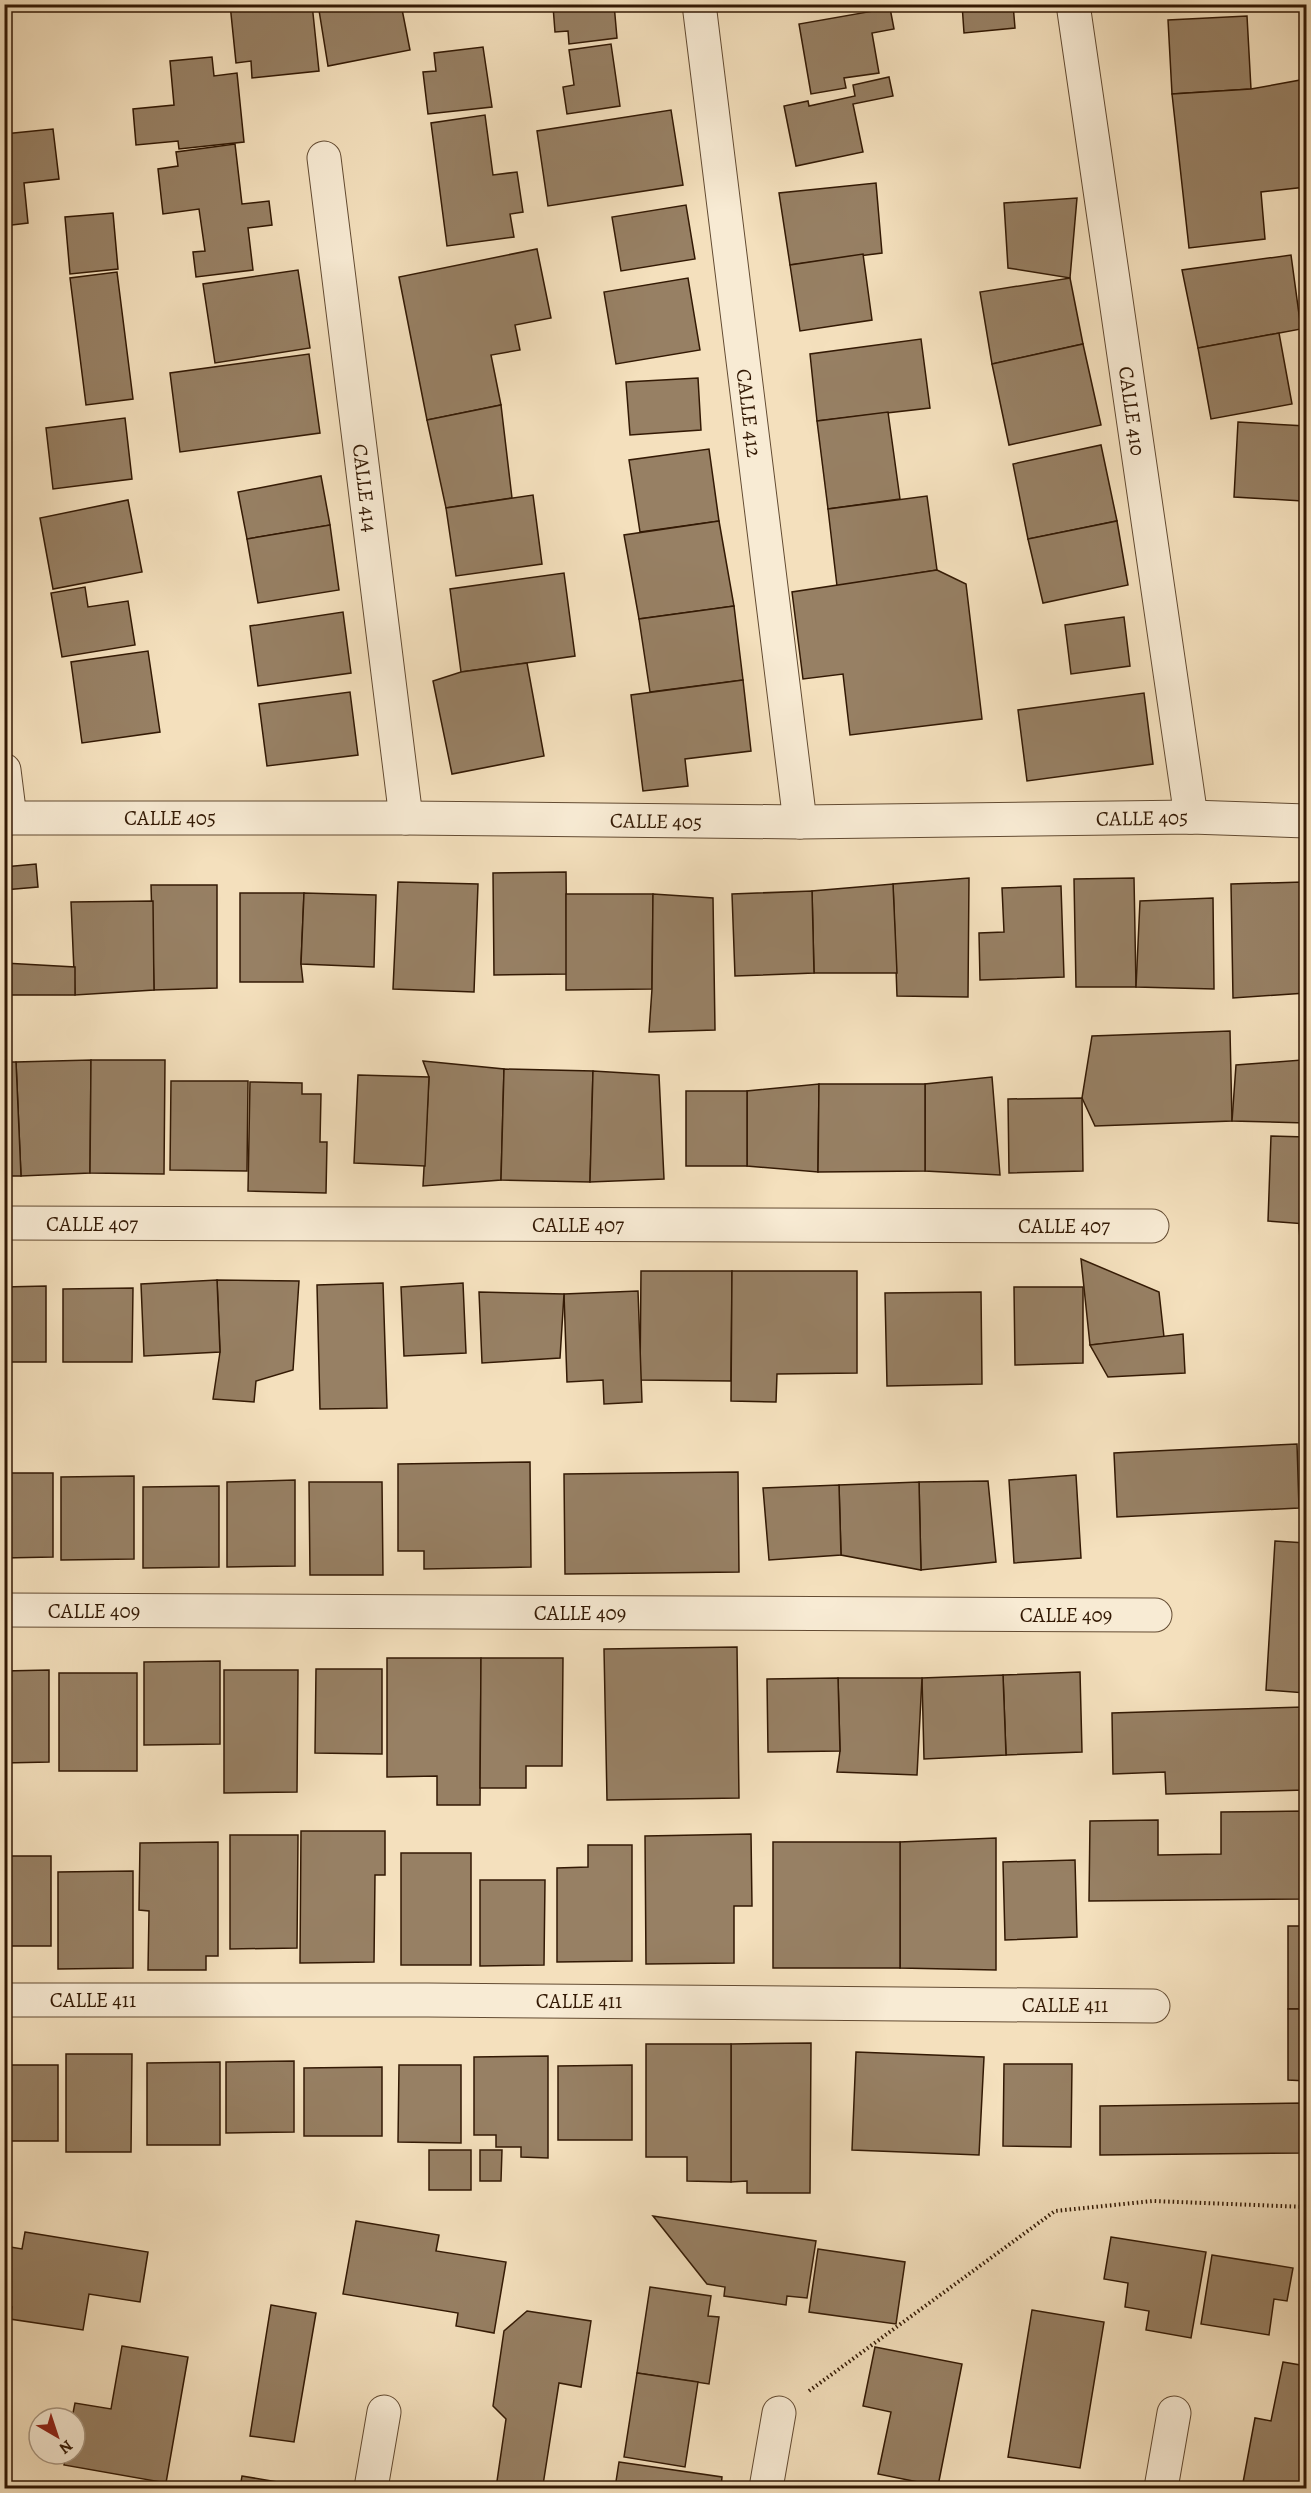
<svg xmlns="http://www.w3.org/2000/svg" width="1311" height="2493" viewBox="0 0 1311 2493" font-family="Alegreya,serif">
<style>
.building{fill:#978064;stroke:#331904;stroke-width:1.5}
.lines{fill:none;stroke-linecap:round;stroke-linejoin:round}
.minor-casing{stroke:#634b32;stroke-width:35}
.path{stroke:#331904;stroke-width:4;stroke-dasharray:1.5 3;stroke-linecap:butt}
.minor{stroke:#f8ebd4;stroke-width:33}
.labels{text-anchor:middle;stroke-width:6;stroke-linejoin:round;paint-order:stroke}
.street-label{font-size:21px;fill:#331904;stroke:#f8ebd4}
</style>
<rect width="100%" height="100%" fill="#f4e0bd"/>
<filter id="stains"><feTurbulence type="fractalNoise" baseFrequency=".00333" numOctaves="4"/><feColorMatrix values="0 0 0 0 .2 0 0 0 0 .09 0 0 0 0 .02 0 0 0 .5 -.17"/></filter>
<radialGradient id="worn" r=".72"><stop offset=".6" stop-color="#630" stop-opacity="0"/><stop offset="1" stop-color="#630" stop-opacity=".3"/></radialGradient>
<g class="building">
<polygon points="230,4 312,4 319,71 252,78 251,61 236,63"/>
<polygon points="318,4 401,4 410,50 328,66"/>
<polygon points="564,4 614,4 617,38 569,44 568,31 555,32 553,6"/>
<polygon points="821,4 871,4 821,10"/>
<polygon points="962,4 1013,4 1015,28 964,33"/>
<polygon points="890,8 894,29 872,33 879,73 844,78 846,88 811,94 799,24"/>
<polygon points="1247,16 1251,89 1172,94 1168,20"/>
<polygon points="611,44 620,106 567,114 563,87 574,85 569,50"/>
<polygon points="483,47 492,107 428,114 423,72 436,71 434,53"/>
<polygon points="212,57 214,76 237,73 244,142 179,149 178,141 136,145 133,109 174,105 170,61"/>
<polygon points="889,77 893,96 853,104 863,152 796,166 784,106 808,101 809,106 855,96 853,85"/>
<polygon points="1306,79 1306,187 1261,192 1265,239 1189,248 1172,94 1251,89"/>
<polygon points="671,110 683,185 548,206 537,131"/>
<polygon points="485,115 493,175 517,172 523,212 510,214 514,237 447,246 431,123"/>
<polygon points="53,129 59,179 24,183 28,223 4,226 4,134"/>
<polygon points="235,144 242,204 269,201 272,225 248,228 253,270 196,277 193,252 205,251 199,209 163,214 158,169 178,166 176,152"/>
<polygon points="876,183 882,253 790,265 779,193"/>
<polygon points="1077,198 1070,278 1008,268 1004,203"/>
<polygon points="686,205 695,259 621,271 612,217"/>
<polygon points="113,213 118,269 70,274 65,217"/>
<polygon points="537,249 551,318 515,325 520,350 491,355 501,405 427,420 399,277"/>
<polygon points="863,254 872,320 800,331 790,265"/>
<polygon points="1291,255 1301,329 1198,348 1182,270"/>
<polygon points="298,270 310,348 215,363 203,284"/>
<polygon points="117,272 133,399 86,405 70,278"/>
<polygon points="688,278 700,350 616,364 604,292"/>
<polygon points="1070,278 1083,344 992,364 980,292"/>
<polygon points="1279,333 1292,404 1211,419 1198,348"/>
<polygon points="921,339 930,408 817,421 810,354"/>
<polygon points="1083,344 1101,425 1009,445 992,364"/>
<polygon points="309,354 320,433 180,452 170,373"/>
<polygon points="698,378 701,430 630,435 626,382"/>
<polygon points="501,405 512,498 446,508 427,420"/>
<polygon points="888,412 900,499 828,509 817,421"/>
<polygon points="125,418 132,479 53,489 46,428"/>
<polygon points="1238,422 1306,426 1302,501 1234,497"/>
<polygon points="1101,445 1117,521 1028,539 1013,464"/>
<polygon points="709,449 719,521 640,532 629,460"/>
<polygon points="321,476 330,525 247,539 238,492"/>
<polygon points="533,495 542,564 456,576 446,508"/>
<polygon points="927,496 937,570 837,586 828,509"/>
<polygon points="128,500 142,572 53,589 40,518"/>
<polygon points="719,521 734,606 639,619 624,535"/>
<polygon points="1117,521 1128,585 1043,603 1028,539"/>
<polygon points="330,525 339,590 258,603 247,539"/>
<polygon points="937,570 966,584 982,719 850,735 843,674 803,679 792,592"/>
<polygon points="564,573 575,656 461,672 450,589"/>
<polygon points="85,587 88,607 128,601 135,645 62,657 51,593"/>
<polygon points="734,606 743,680 650,692 639,619"/>
<polygon points="343,612 351,673 258,686 250,626"/>
<polygon points="1124,617 1130,666 1071,674 1065,625"/>
<polygon points="148,651 160,732 82,743 71,662"/>
<polygon points="527,663 544,756 452,774 433,681 461,672"/>
<polygon points="743,680 751,751 685,759 688,786 643,791 631,695"/>
<polygon points="350,692 358,755 267,766 259,704"/>
<polygon points="1144,693 1153,764 1027,781 1018,710"/>
<polygon points="36,864 38,887 4,890 4,867"/>
<polygon points="566,872 567,974 494,975 493,873"/>
<polygon points="969,878 968,997 897,996 893,884"/>
<polygon points="1134,878 1136,987 1076,987 1074,879"/>
<polygon points="398,882 478,884 474,992 393,989"/>
<polygon points="1303,882 1306,993 1233,998 1231,884"/>
<polygon points="893,884 897,973 814,973 812,891"/>
<polygon points="151,885 217,885 217,988 154,990"/>
<polygon points="1061,886 1064,977 980,980 979,933 1004,932 1002,888"/>
<polygon points="812,891 814,973 735,976 732,894"/>
<polygon points="240,893 304,893 301,964 303,982 240,982"/>
<polygon points="304,893 376,895 374,967 301,964"/>
<polygon points="566,894 653,894 652,989 566,990"/>
<polygon points="653,894 713,898 715,1030 649,1032 652,989"/>
<polygon points="1213,898 1214,989 1136,987 1140,901"/>
<polygon points="153,901 154,990 75,995 71,902"/>
<polygon points="1306,902 1306,967 1303,903"/>
<polygon points="4,963 75,967 75,995 4,995"/>
<polygon points="1230,1031 1232,1121 1095,1126 1082,1098 1092,1036"/>
<polygon points="91,1060 90,1173 21,1176 16,1062"/>
<polygon points="91,1060 165,1060 164,1174 90,1173"/>
<polygon points="1302,1060 1306,1123 1232,1121 1236,1065"/>
<polygon points="423,1061 504,1069 501,1180 423,1186 429,1077"/>
<polygon points="4,1062 16,1062 21,1176 4,1176"/>
<polygon points="504,1069 593,1071 590,1182 501,1180"/>
<polygon points="593,1071 659,1075 664,1179 590,1182"/>
<polygon points="358,1075 429,1077 425,1166 354,1163"/>
<polygon points="992,1077 1000,1175 925,1171 925,1084"/>
<polygon points="171,1081 248,1081 247,1171 170,1170"/>
<polygon points="250,1082 302,1083 302,1094 321,1094 320,1142 327,1142 326,1193 248,1191"/>
<polygon points="819,1084 818,1172 747,1166 747,1091"/>
<polygon points="819,1084 925,1084 925,1171 818,1172"/>
<rect x="686" y="1091" width="61" height="75"/>
<polygon points="1082,1098 1083,1171 1009,1173 1008,1099"/>
<polygon points="1271,1136 1306,1137 1306,1224 1268,1221"/>
<polygon points="1306,1224 1306,1296 1304,1296 1299,1225"/>
<polygon points="1081,1259 1159,1292 1164,1337 1090,1345"/>
<polygon points="641,1271 732,1271 731,1381 640,1380"/>
<polygon points="732,1271 857,1271 857,1373 777,1374 776,1402 731,1401"/>
<polygon points="217,1280 299,1281 293,1370 256,1381 254,1402 213,1399 220,1352"/>
<polygon points="217,1280 220,1352 144,1356 141,1284"/>
<polygon points="383,1283 387,1408 320,1409 317,1285"/>
<polygon points="463,1283 466,1353 404,1356 401,1287"/>
<polygon points="46,1286 46,1362 4,1362 4,1287"/>
<polygon points="1014,1287 1083,1287 1083,1363 1015,1365"/>
<polygon points="133,1288 132,1362 63,1362 63,1289"/>
<polygon points="638,1291 642,1402 604,1404 603,1380 567,1382 564,1294"/>
<polygon points="479,1292 564,1294 560,1358 482,1363"/>
<polygon points="981,1292 982,1384 887,1386 885,1293"/>
<polygon points="1183,1334 1185,1373 1108,1377 1090,1345"/>
<polygon points="1297,1444 1299,1508 1117,1517 1114,1453"/>
<polygon points="530,1462 531,1567 424,1569 424,1551 398,1551 398,1464"/>
<polygon points="738,1472 739,1572 565,1574 564,1474"/>
<polygon points="4,1473 53,1473 53,1557 4,1558"/>
<polygon points="1076,1475 1081,1558 1014,1563 1009,1480"/>
<polygon points="134,1476 134,1559 61,1560 61,1477"/>
<polygon points="295,1480 295,1566 227,1567 227,1482"/>
<polygon points="988,1481 996,1562 921,1570 919,1482"/>
<polygon points="309,1482 382,1482 383,1575 310,1575"/>
<polygon points="919,1482 921,1570 841,1555 839,1485"/>
<polygon points="839,1485 841,1555 769,1560 763,1488"/>
<polygon points="219,1486 219,1567 143,1568 143,1487"/>
<polygon points="1275,1541 1306,1543 1306,1693 1266,1690"/>
<polygon points="737,1647 739,1798 607,1800 604,1649"/>
<polygon points="387,1658 481,1658 480,1805 437,1805 437,1776 387,1777"/>
<polygon points="481,1658 563,1658 562,1766 526,1766 526,1788 480,1788"/>
<polygon points="220,1661 220,1744 144,1745 144,1662"/>
<polygon points="316,1669 382,1669 382,1754 315,1753"/>
<polygon points="49,1670 49,1762 4,1763 4,1671"/>
<polygon points="224,1670 298,1670 297,1792 224,1793"/>
<polygon points="1080,1672 1082,1752 1006,1755 1003,1675"/>
<rect x="59" y="1673" width="78" height="98"/>
<polygon points="1003,1675 1006,1755 924,1759 922,1678"/>
<polygon points="838,1678 922,1678 917,1775 837,1772 840,1751"/>
<polygon points="838,1678 840,1751 768,1752 767,1679"/>
<polygon points="1303,1707 1305,1790 1166,1794 1165,1772 1113,1774 1112,1713"/>
<polygon points="1304,1811 1304,1899 1089,1901 1090,1821 1158,1820 1158,1855 1221,1854 1221,1812"/>
<polygon points="301,1831 385,1831 385,1875 375,1875 374,1962 300,1963"/>
<polygon points="751,1834 752,1906 734,1906 734,1963 646,1964 645,1836"/>
<polygon points="230,1835 298,1835 297,1948 230,1949"/>
<polygon points="996,1838 996,1970 900,1968 900,1842"/>
<polygon points="218,1842 218,1956 206,1956 206,1970 148,1970 149,1911 139,1910 140,1843"/>
<rect x="773" y="1842" width="127" height="126"/>
<polygon points="588,1845 632,1845 632,1961 557,1962 557,1868 588,1867"/>
<rect x="401" y="1853" width="70" height="112"/>
<rect x="4" y="1856" width="47" height="90"/>
<polygon points="1075,1860 1077,1937 1005,1940 1003,1862"/>
<polygon points="133,1871 133,1968 58,1969 58,1872"/>
<polygon points="480,1880 545,1880 544,1965 480,1966"/>
<rect x="1288" y="1926" width="18" height="83"/>
<polygon points="1288,2009 1306,2009 1306,2081 1288,2080"/>
<polygon points="811,2043 810,2193 747,2193 747,2181 731,2182 731,2044"/>
<polygon points="646,2044 731,2044 731,2182 687,2181 687,2157 646,2157"/>
<polygon points="856,2052 984,2057 979,2155 852,2150"/>
<polygon points="66,2054 132,2054 131,2152 66,2152"/>
<polygon points="548,2056 548,2158 521,2157 521,2147 496,2147 496,2135 474,2135 474,2057"/>
<polygon points="294,2061 294,2132 226,2133 226,2062"/>
<polygon points="220,2062 220,2145 147,2145 147,2063"/>
<polygon points="1004,2064 1072,2064 1071,2147 1003,2146"/>
<rect x="4" y="2065" width="54" height="76"/>
<polygon points="399,2065 461,2065 461,2143 398,2142"/>
<polygon points="632,2065 632,2140 558,2140 558,2066"/>
<polygon points="382,2067 382,2136 304,2136 304,2068"/>
<polygon points="1304,2103 1304,2153 1100,2155 1100,2106"/>
<rect x="429" y="2150" width="42" height="40"/>
<polygon points="480,2150 502,2150 501,2181 480,2181"/>
<polygon points="653,2216 816,2241 807,2298 787,2296 786,2305 724,2296 725,2287 707,2284"/>
<polygon points="356,2221 439,2235 436,2251 506,2262 494,2333 456,2326 458,2313 343,2294"/>
<polygon points="25,2232 148,2252 140,2302 89,2294 83,2330 10,2319 12,2307 4,2306 4,2246 22,2249"/>
<polygon points="1111,2237 1206,2252 1191,2338 1146,2330 1149,2311 1125,2307 1128,2283 1104,2279"/>
<polygon points="818,2249 905,2262 896,2324 809,2312"/>
<polygon points="1212,2255 1293,2268 1287,2301 1274,2299 1269,2335 1201,2324"/>
<polygon points="650,2287 711,2296 708,2316 719,2317 709,2384 637,2373"/>
<polygon points="271,2305 316,2313 294,2442 250,2436"/>
<polygon points="1032,2310 1104,2322 1080,2468 1008,2457"/>
<polygon points="527,2311 591,2321 581,2387 559,2383 543,2485 525,2482 524,2488 496,2488 506,2419 493,2406 504,2331"/>
<polygon points="122,2346 188,2357 166,2483 64,2465 66,2454 75,2454 75,2418 72,2418 75,2403 111,2409"/>
<polygon points="875,2347 962,2364 938,2486 878,2474 891,2412 863,2406"/>
<polygon points="1283,2362 1306,2366 1306,2488 1242,2488 1255,2418 1271,2421"/>
<polygon points="637,2373 698,2382 685,2467 624,2457"/>
<polygon points="619,2462 722,2477 721,2488 615,2488"/>
<polygon points="242,2476 313,2488 240,2488"/>
</g>
<g class="lines">
<defs>
<g id="minor">
<polyline points="699,4 800,822"/>
<polyline points="1073,4 1191,817"/>
<polyline points="324,158 406,818"/>
<polyline points="4,770 10,818"/>
<polyline points="4,818 406,818 800,822 1191,817 1306,821"/>
<polyline points="4,1223 1152,1226"/>
<polyline points="4,1610 1155,1615"/>
<polyline points="4,2000 428,2000 1153,2006"/>
<polyline points="371,2488 384,2412"/>
<polyline points="766,2488 779,2413"/>
<polyline points="1161,2488 1174,2413"/>
</g>
</defs>
<use href="#minor" class="minor-casing"/>
<polyline class="path" points="809,2391 1055,2211 1153,2201 1306,2207"/>
<use href="#minor" class="minor"/>
</g>
<g class="labels">
<g class="street-label">
<text transform="translate(1132 411) rotate(82)" y="7">CALLE 410</text>
<text transform="translate(749 413) rotate(83)" y="7">CALLE 412</text>
<text transform="translate(365 488) rotate(83)" y="7">CALLE 414</text>
<text x="170" y="825">CALLE 405</text>
<text transform="translate(1142 818) rotate(-1)" y="7">CALLE 405</text>
<text transform="translate(656 821) rotate(1)" y="7">CALLE 405</text>
<text x="92" y="1231">CALLE 407</text>
<text x="578" y="1232">CALLE 407</text>
<text x="1064" y="1233">CALLE 407</text>
<text x="94" y="1618">CALLE 409</text>
<text x="580" y="1620">CALLE 409</text>
<text x="1066" y="1622">CALLE 409</text>
<text x="93" y="2007">CALLE 411</text>
<text x="579" y="2008">CALLE 411</text>
<text x="1065" y="2012">CALLE 411</text>
</g>
</g>
<rect width="1311" height="2493" fill="none" stroke="#f4e0bd" stroke-width="24"/>
<rect x="6" y="6" width="1299" height="2481" fill="none" stroke="#331904" stroke-width="3"/>
<rect x="12" y="12" width="1287" height="2469" fill="none" stroke="#331904" stroke-width="1.5"/>
<g transform="translate(57 2436) rotate(141)"><circle r="28" fill="#f8ebd4" stroke="#a99781" stroke-width="1.5"/>
<path d="M0-4.5L10 22L0 15L-10 22Z" fill="#8f2418"/>
<text y="-9" font-size="16" font-weight="bold" text-anchor="middle" fill="#331904">N</text>
</g>
<rect width="100%" height="100%" filter="url(#stains)"/>
<rect width="100%" height="100%" fill="url(#worn)"/>
</svg>
